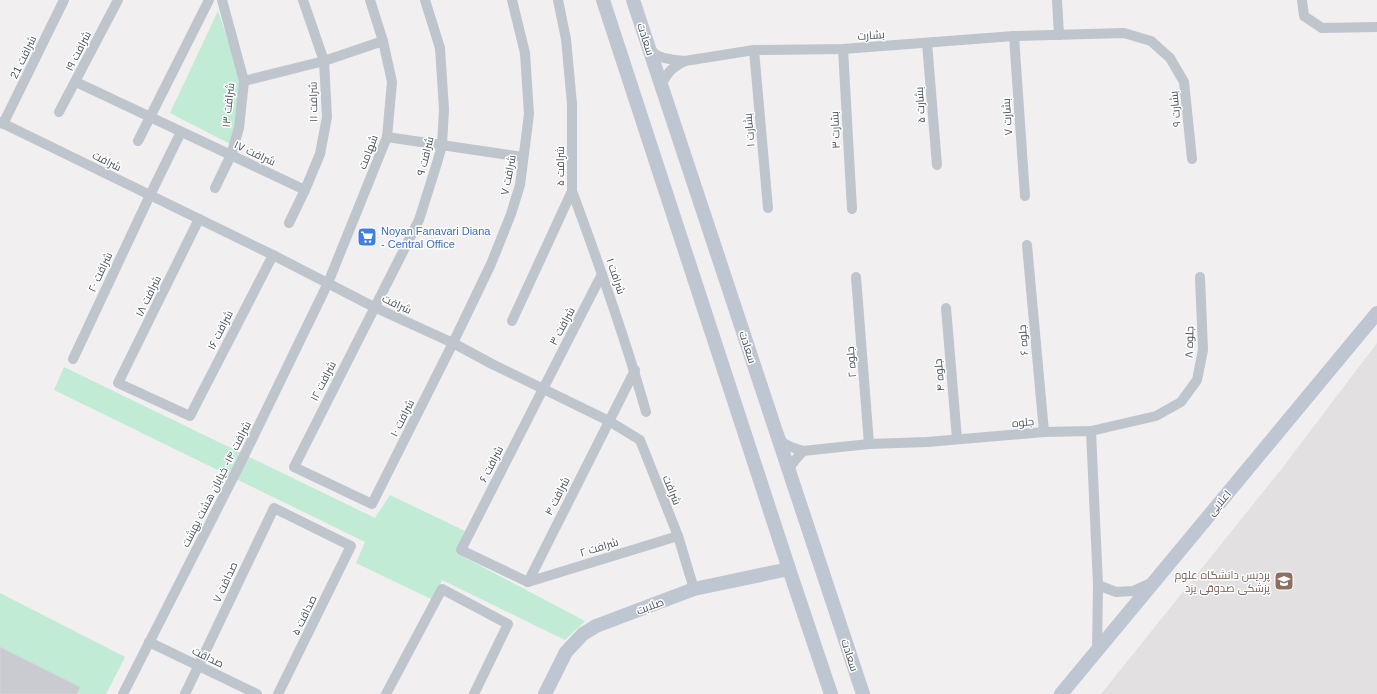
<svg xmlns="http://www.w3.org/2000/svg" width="1377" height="694" viewBox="0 0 1377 694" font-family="Helvetica,Cairo,sans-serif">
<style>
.education{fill:#e2e0e0}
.green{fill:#c1ebd5}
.building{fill:#c9cbd1;stroke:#d3d5da}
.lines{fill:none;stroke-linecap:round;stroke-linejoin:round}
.street{stroke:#bec5cd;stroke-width:10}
.secondary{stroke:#bec6d1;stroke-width:14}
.labels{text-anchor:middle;stroke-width:3;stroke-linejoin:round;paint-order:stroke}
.street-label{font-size:11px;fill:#48515b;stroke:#fff}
.shop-label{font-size:11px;fill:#366cbe;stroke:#fff;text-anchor:start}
.education-label{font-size:11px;fill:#785e54;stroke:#fff;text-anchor:end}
</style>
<rect width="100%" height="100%" fill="#f1efef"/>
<polygon class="education" points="1377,343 1377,694 1101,694 1283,467"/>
<g class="green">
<polygon points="218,11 241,79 236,147 170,113"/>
<polygon points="64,367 375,518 390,495 465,531 456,553 585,621 565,640 442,580 433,600 356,563 365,542 54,390"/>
<polygon points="0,593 125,657 106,694 0,694"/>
</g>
<polygon class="building" points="0,647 80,687 77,694 0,694"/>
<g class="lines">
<g class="street">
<polyline points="425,0 440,48 444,109 442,145 437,163 419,220 294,467 372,504 453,343 491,264 511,214 520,185 529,114 525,53 512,0"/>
<polyline points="1057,0 1059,35"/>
<polyline points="1302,0 1304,16 1322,28 1377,27"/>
<polyline points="1014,36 1025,196"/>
<polyline points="927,43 937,165"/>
<path d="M649,47C654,59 674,60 685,61C671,68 668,72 661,85"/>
<polyline points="843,49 852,209"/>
<polyline points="754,50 768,208"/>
<polyline points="685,61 754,50 843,49 1014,36 1124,33 1151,41 1170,58 1184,82 1192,159"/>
<polyline points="244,81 324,61 383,41"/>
<polyline points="76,82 305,190"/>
<polyline points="59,112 118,0"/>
<polyline points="0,122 273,255 374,307 453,343 492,364 609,421 640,440 678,536 694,589"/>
<polyline points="3,124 64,0"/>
<polyline points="387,137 523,157"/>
<polyline points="138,141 209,0"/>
<polyline points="215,188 231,155 239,128 244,81 222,0"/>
<path d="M572,191C599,264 625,337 646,412"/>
<polyline points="199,219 118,383 190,416 273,255"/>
<polyline points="289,223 305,190 320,154 327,117 324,61 303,0"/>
<polyline points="1027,245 1044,432"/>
<polyline points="856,277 869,444"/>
<polyline points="946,308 957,439"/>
<polyline points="512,321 572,191 572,104 566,39 558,0"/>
<polyline points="73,359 150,195 181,132"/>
<polyline points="1091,431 1098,585 1097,650"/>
<polyline points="779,436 783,443 791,447 803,451 869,444 927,442 1044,432 1091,431 1156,416 1181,402 1197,380 1203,350 1200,277"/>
<polyline points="789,473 791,465 803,451"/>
<polyline points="528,582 461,550 543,389 602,274"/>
<polyline points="528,582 635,370"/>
<polyline points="528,582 678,536"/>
<polyline points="1098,585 1116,592 1133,591 1153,582"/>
<polyline points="149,642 257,694"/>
<polyline points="123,694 240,464 328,283 387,137 392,82 383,41 370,0"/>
<polyline points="185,694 274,508 351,546 278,694"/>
<polyline points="386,694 442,589 508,624 474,694"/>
</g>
<g class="secondary">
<polyline points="603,0 789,569 831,694"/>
<polyline points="633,0 863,694"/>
<polyline points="545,694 566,652 583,634 596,626 694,589 789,569"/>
<polyline points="1061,694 1377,313"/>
</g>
</g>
<defs>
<symbol id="supermarket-square" viewBox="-11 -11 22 22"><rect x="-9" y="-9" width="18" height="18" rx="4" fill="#3f7fe0" stroke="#fff"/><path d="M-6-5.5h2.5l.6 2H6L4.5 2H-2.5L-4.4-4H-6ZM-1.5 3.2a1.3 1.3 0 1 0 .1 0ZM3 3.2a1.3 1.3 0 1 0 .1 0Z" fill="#fff"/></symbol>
<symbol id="university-square" viewBox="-11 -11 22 22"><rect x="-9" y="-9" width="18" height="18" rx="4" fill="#8d6e63" stroke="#fff"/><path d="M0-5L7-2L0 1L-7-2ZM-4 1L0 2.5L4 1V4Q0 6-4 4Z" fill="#fff"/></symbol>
</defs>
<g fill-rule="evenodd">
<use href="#supermarket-square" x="356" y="226" width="22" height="22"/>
<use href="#university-square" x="1273" y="570" width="22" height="22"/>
</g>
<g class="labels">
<g class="street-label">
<text transform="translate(871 35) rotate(-4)" y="4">بشارت</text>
<text transform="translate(646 39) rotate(72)" y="4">سعادت</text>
<text transform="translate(78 51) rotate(-63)" y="4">شرافت ۱۹</text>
<text transform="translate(23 57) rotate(-64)" y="4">شرافت 21</text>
<text transform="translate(313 102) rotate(-91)" y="4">شرافت ۱۱</text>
<text transform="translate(228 105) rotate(-84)" y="4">شرافت ۱۳</text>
<text transform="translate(920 105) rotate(-94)" y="4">بشارت ۵</text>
<text transform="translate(1175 109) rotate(-96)" y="4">بشارت ۹</text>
<text transform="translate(1007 117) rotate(-94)" y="4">بشارت ۷</text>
<text transform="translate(749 130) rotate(-95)" y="4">بشارت ۱</text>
<text transform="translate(835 130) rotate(-93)" y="4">بشارت ۳</text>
<text transform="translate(368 152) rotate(-69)" y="4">شهامت</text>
<text transform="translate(255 153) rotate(25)" y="4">شرافت ۱۷</text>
<text transform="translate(425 156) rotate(-76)" y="4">شرافت ۹</text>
<text transform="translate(107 161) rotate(26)" y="4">شرافت</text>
<text transform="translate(560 166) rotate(-90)" y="4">شرافت ۵</text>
<text transform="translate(508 175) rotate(-79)" y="4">شرافت ۷</text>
<text transform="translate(100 272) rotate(-65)" y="4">شرافت ۲۰</text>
<text transform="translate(616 276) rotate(71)" y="4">شرافت ۱</text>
<text transform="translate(148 296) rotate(-64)" y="4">شرافت ۱۸</text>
<text transform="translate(397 304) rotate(25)" y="4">شرافت</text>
<text transform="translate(562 326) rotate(-62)" y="4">شرافت ۳</text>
<text transform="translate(220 330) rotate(-63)" y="4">شرافت ۱۶</text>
<text transform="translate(1023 340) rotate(-95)" y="4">جلوه ۶</text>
<text transform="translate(1189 342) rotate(-88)" y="4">جلوه ۸</text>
<text transform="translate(748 347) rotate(72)" y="4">سعادت</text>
<text transform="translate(851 362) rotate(-95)" y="4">جلوه ۲</text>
<text transform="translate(939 375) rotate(-95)" y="4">جلوه ۴</text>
<text transform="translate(323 381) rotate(-63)" y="4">شرافت ۱۲</text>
<text transform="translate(402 418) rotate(-63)" y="4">شرافت ۱۰</text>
<text transform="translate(1023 422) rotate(-5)" y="4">جلوه</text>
<text transform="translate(491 464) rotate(-63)" y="4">شرافت ۶</text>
<text transform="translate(216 484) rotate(-63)" y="4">شرافت ۱۴- خیابان هشت بهشت</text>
<text transform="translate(672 490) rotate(68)" y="4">شرافت</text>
<text transform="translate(557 496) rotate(-63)" y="4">شرافت ۴</text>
<text transform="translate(1219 503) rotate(-50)" y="4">اعلایی</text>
<text transform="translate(599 547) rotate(-17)" y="4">شرافت ۲</text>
<text transform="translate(225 582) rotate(-65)" y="4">صداقت ۷</text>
<text transform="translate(650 606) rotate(-21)" y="4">صلابت</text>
<text transform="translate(304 615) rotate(-64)" y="4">صداقت ۵</text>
<text transform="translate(850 655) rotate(72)" y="4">سعادت</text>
<text transform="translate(208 657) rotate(26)" y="4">صداقت</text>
</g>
<g class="shop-label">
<text x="381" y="235">Noyan Fanavari Diana<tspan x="381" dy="13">- Central Office</tspan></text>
</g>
<g class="education-label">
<text x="1270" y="579">پردیس دانشگاه علوم<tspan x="1270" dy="13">پزشکی صدوقی یزد</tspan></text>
</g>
</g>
</svg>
